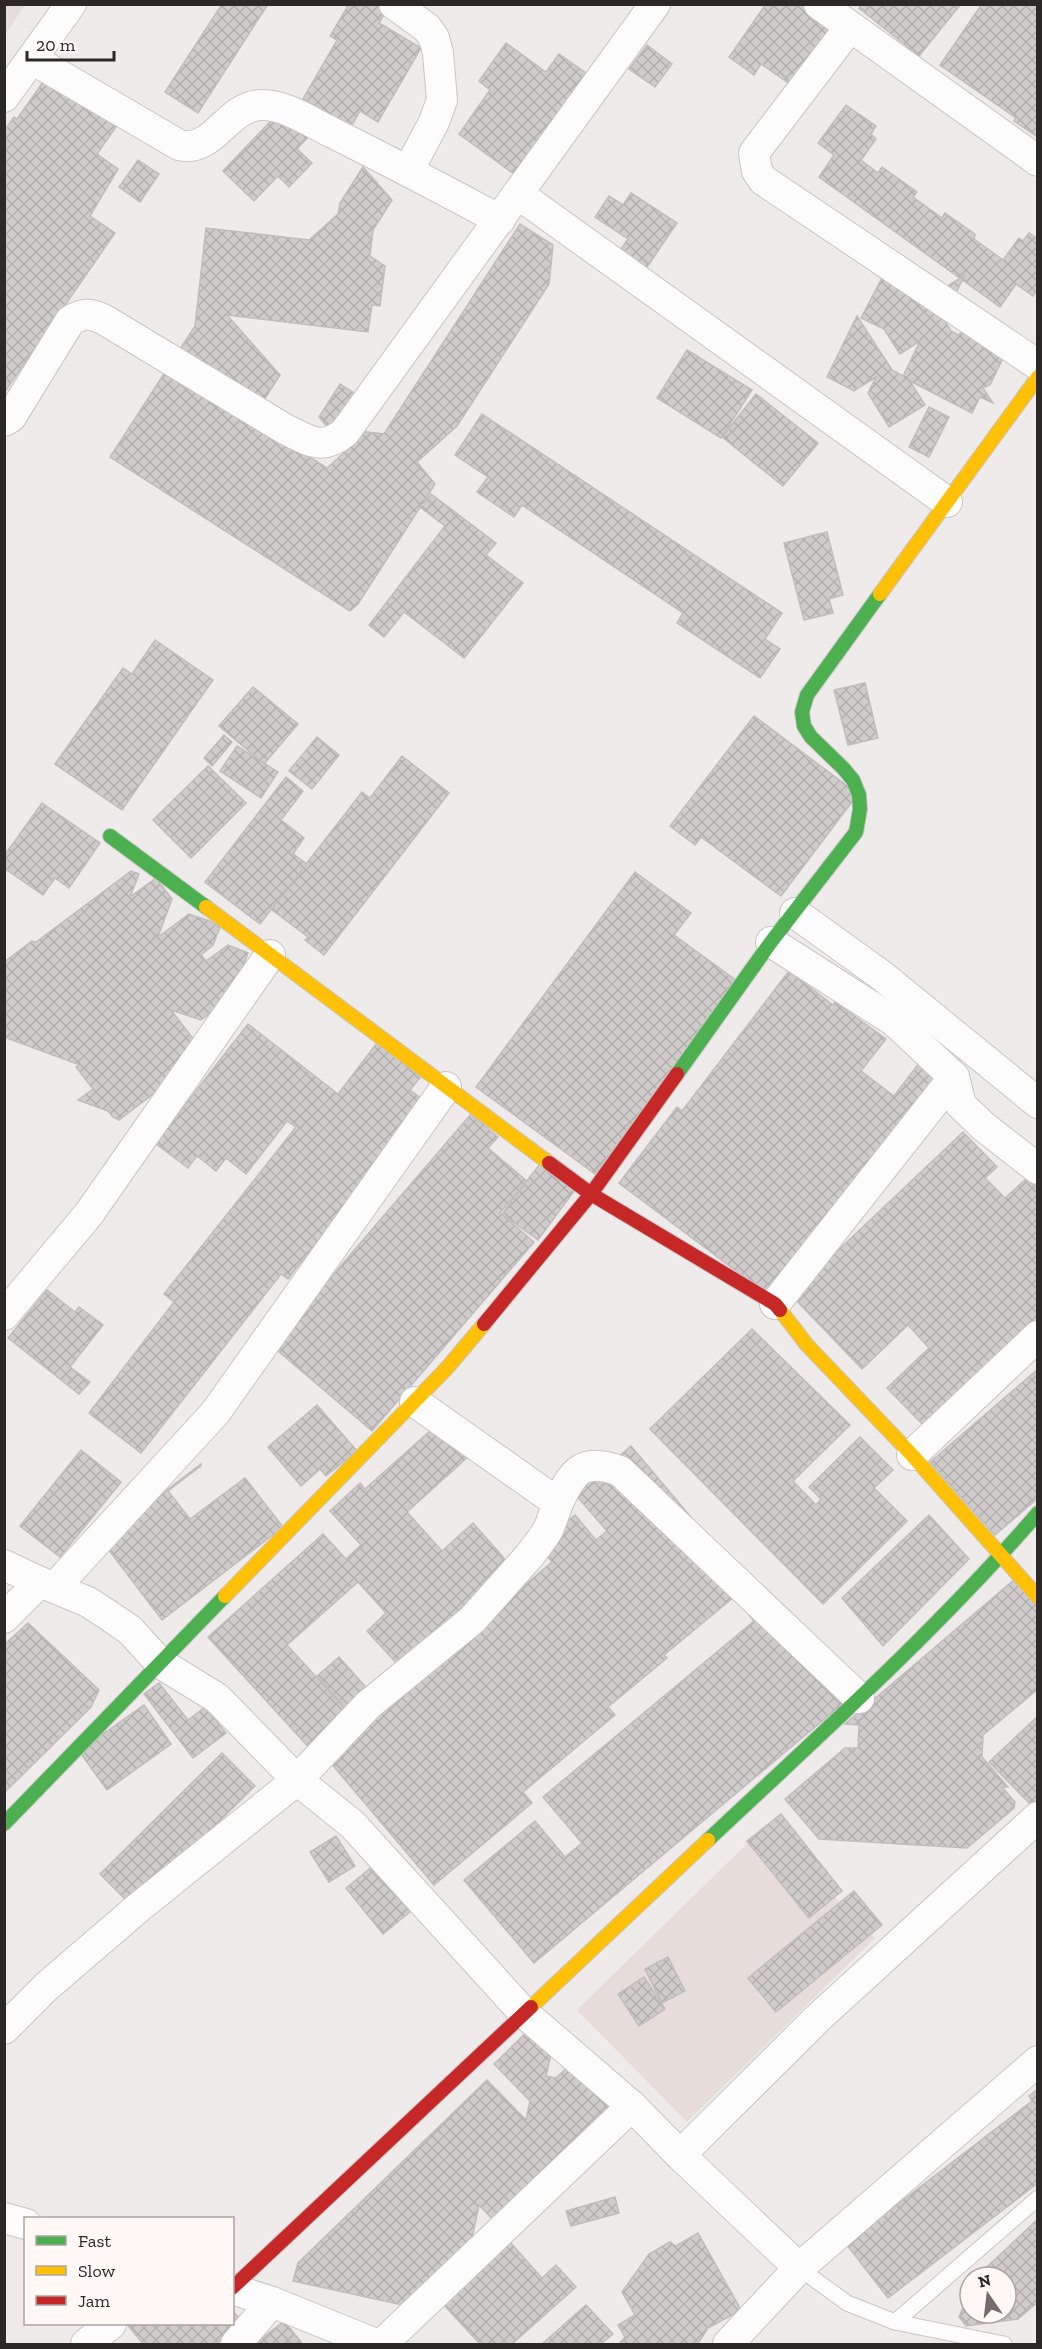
<svg xmlns="http://www.w3.org/2000/svg" width="1042" height="2349" viewBox="0 0 1042 2349" font-family="'Zilla Slab',serif">
<style>
.built{fill:#e6dcd9}
.building{fill:url(#building-cross-hatch);stroke:#c0bdbc;stroke-width:1.5}
.lines{fill:none;stroke-linecap:round;stroke-linejoin:round}
.lane-casing{stroke:#c8c6c5;stroke-width:17}
.street-casing{stroke:#c8c6c5;stroke-width:32}
.fast-casing{stroke:#c8c6c5;stroke-width:16}
.slow-casing{stroke:#c8c6c5;stroke-width:16}
.jam-casing{stroke:#c8c6c5;stroke-width:16}
.lane{stroke:#fdfcfc;stroke-width:15}
.street{stroke:#fdfcfc;stroke-width:30}
.fast{stroke:#4caf50;stroke-width:14}
.slow{stroke:#ffc107;stroke-width:14}
.jam{stroke:#c62828;stroke-width:14}
</style>
<defs>
<pattern id="building-cross-hatch" width="8" height="8" patternUnits="userSpaceOnUse" patternTransform="scale(1.5)"><rect width="8" height="8" fill="#cfcccb"/><path d="M0 0l8 8M0 8l8-8" fill="none" stroke="#b2afae"/></pattern>
</defs>
<rect width="100%" height="100%" fill="#efebea"/>
<g class="built">
<polygon points="5,4 25,5 5,35 4,5"/>
<polygon points="765,1826 875,1938 687,2122 577,2010"/>
</g>
<g class="building">
<polygon points="222,4 268,4 198,113 165,92"/>
<polygon points="349,4 389,6 379,23 421,48 378,122 360,111 351,127 303,99 337,40 330,36"/>
<polygon points="766,4 807,4 837,26 794,87 761,64 754,75 729,57"/>
<polygon points="862,4 961,4 919,56 859,8"/>
<polygon points="982,4 1038,4 1038,137 1014,121 1016,118 940,65"/>
<polygon points="506,43 546,72 559,54 586,73 514,174 459,134 490,90 479,81"/>
<polygon points="647,45 672,64 655,87 629,69"/>
<polygon points="48,75 118,124 97,154 118,169 90,216 115,233 4,393 4,131 14,117 17,119"/>
<polygon points="846,105 876,126 871,134 876,139 861,160 878,173 882,167 917,192 913,197 942,218 945,213 975,234 974,239 1003,260 1019,238 1023,241 1029,233 1038,239 1038,289 1033,296 1016,284 1000,307 819,177 834,155 818,143"/>
<polygon points="284,107 311,134 297,149 312,163 289,187 278,176 254,201 223,171"/>
<polygon points="138,160 159,174 140,202 119,187"/>
<polygon points="363,167 392,200 373,230 370,256 385,266 380,306 372,305 368,332 227,315 280,375 251,420 327,468 347,450 319,417 340,384 354,393 350,430 384,434 520,224 553,245 549,284 457,426 417,462 435,484 358,604 350,611 110,457 195,326 206,228 309,240 338,214 340,203"/>
<polygon points="631,193 677,223 645,270 619,252 628,239 595,217 609,196 623,205"/>
<polygon points="894,255 930,274 941,290 965,275 943,318 951,331 958,335 976,323 1006,352 990,385 983,388 993,403 980,397 972,413 910,381 925,405 889,427 868,393 876,377 854,391 827,377 857,316 892,370 903,376 920,341 900,354 884,329 861,318"/>
<polygon points="687,350 752,390 721,438 657,398"/>
<polygon points="756,394 818,443 783,486 722,437"/>
<polygon points="929,407 949,417 929,457 909,447"/>
<polygon points="482,414 782,613 765,639 780,649 760,678 677,623 683,613 522,505 514,517 477,492 488,477 455,455"/>
<polygon points="431,494 496,543 486,555 523,583 464,658 404,612 384,637 369,625 445,526 420,507"/>
<polygon points="827,532 843,595 829,599 833,613 804,620 784,543"/>
<polygon points="155,640 213,680 122,810 55,764 123,668 132,674"/>
<polygon points="865,683 878,738 848,745 834,690"/>
<polygon points="253,687 298,724 264,764 219,726"/>
<polygon points="754,716 858,794 781,896 701,837 695,845 670,826"/>
<polygon points="224,735 232,742 212,766 204,758"/>
<polygon points="317,737 339,755 312,789 289,771"/>
<polygon points="237,746 278,772 261,798 220,771"/>
<polygon points="402,756 449,793 324,955 305,940 308,937 271,909 362,792 370,798"/>
<polygon points="208,766 246,803 191,858 153,820"/>
<polygon points="286,777 303,791 281,820 304,838 293,854 307,864 260,924 205,882"/>
<polygon points="42,803 100,843 69,888 55,878 43,895 4,868 4,856"/>
<polygon points="131,871 139,874 130,897 156,878 172,899 158,937 189,914 221,925 213,945 201,955 206,961 228,945 248,953 232,997 201,1020 171,1010 205,1054 119,1120 113,1117 108,1111 78,1100 93,1089 76,1067 80,1065 4,1037 4,962 32,941 36,942"/>
<polygon points="635,872 691,913 674,935 737,981 595,1174 476,1087"/>
<polygon points="789,971 833,1005 835,1002 886,1039 861,1071 894,1096 920,1062 937,1074 768,1295 619,1183 677,1107 682,1111"/>
<polygon points="248,1024 338,1094 383,1035 427,1069 410,1090 426,1102 288,1279 281,1274 141,1453 89,1413 174,1302 164,1294 296,1127 287,1121 246,1174 226,1158 216,1171 197,1156 188,1168 155,1143"/>
<polygon points="471,1114 498,1137 488,1148 527,1181 500,1213 534,1242 372,1431 272,1346"/>
<polygon points="963,1132 997,1167 985,1178 1005,1198 1027,1178 1038,1189 1038,1330 930,1432 887,1388 929,1348 908,1325 862,1369 791,1295"/>
<polygon points="548,1153 583,1179 538,1240 502,1214"/>
<polygon points="47,1290 75,1312 79,1307 103,1325 70,1367 90,1382 79,1394 8,1338"/>
<polygon points="752,1329 850,1425 793,1481 816,1505 821,1499 809,1487 860,1437 893,1470 874,1488 907,1521 823,1604 650,1429"/>
<polygon points="1038,1369 1038,1498 995,1535 930,1462"/>
<polygon points="317,1405 357,1451 326,1476 320,1469 301,1486 268,1447"/>
<polygon points="440,1422 470,1455 407,1512 442,1551 473,1523 510,1565 398,1665 367,1631 386,1613 358,1582 287,1645 352,1716 313,1752 208,1637 323,1534 346,1559 361,1545 330,1511 360,1483 365,1489"/>
<polygon points="631,1446 846,1701 534,1963 464,1880 535,1821 565,1857 582,1843 543,1797 754,1621 734,1597 664,1655 667,1658 608,1707 615,1715 523,1792 532,1803 434,1885 324,1755 552,1562 538,1545 575,1515 596,1540 607,1531 575,1494"/>
<polygon points="81,1450 121,1482 60,1557 20,1526"/>
<polygon points="201,1464 201,1466 168,1491 190,1519 245,1478 283,1527 162,1620 101,1540"/>
<polygon points="929,1515 969,1559 883,1646 842,1598"/>
<polygon points="1015,1579 1038,1605 1038,1689 983,1735 982,1757 1008,1787 1002,1787 1015,1802 1014,1808 967,1848 819,1839 785,1799 845,1748 858,1748 859,1725 845,1724"/>
<polygon points="28,1623 99,1690 91,1707 4,1793 4,1645"/>
<polygon points="339,1657 370,1692 348,1711 317,1676"/>
<polygon points="159,1683 188,1720 205,1707 226,1733 193,1758 144,1694"/>
<polygon points="144,1705 171,1744 107,1790 79,1751"/>
<polygon points="1038,1716 1038,1801 1032,1806 989,1762"/>
<polygon points="222,1753 255,1786 133,1907 100,1874"/>
<polygon points="781,1814 842,1891 809,1918 747,1841"/>
<polygon points="336,1836 355,1866 329,1882 310,1852"/>
<polygon points="379,1861 416,1907 383,1934 346,1888"/>
<polygon points="854,1891 882,1925 776,2012 748,1978"/>
<polygon points="668,1957 685,1991 662,2003 645,1969"/>
<polygon points="644,1977 665,2009 639,2026 618,1994"/>
<polygon points="531,2028 552,2050 546,2076 556,2078 572,2063 613,2106 494,2221 479,2205 471,2243 416,2308 293,2281 298,2263 487,2080 526,2120 530,2101 494,2064"/>
<polygon points="1038,2089 1038,2183 888,2298 846,2244 1032,2101 1029,2096"/>
<polygon points="615,2197 619,2213 571,2226 566,2211"/>
<polygon points="1038,2219 1038,2302 1018,2319 966,2326 959,2317 970,2291 970,2313 1006,2313 1006,2277 976,2277"/>
<polygon points="698,2233 740,2308 736,2313 708,2328 699,2342 694,2344 619,2344 625,2337 618,2325 635,2315 622,2292 649,2254 670,2242 676,2246"/>
<polygon points="510,2242 542,2278 556,2265 576,2287 512,2344 480,2344 442,2303"/>
<polygon points="586,2305 613,2334 601,2344 542,2344"/>
<polygon points="232,2310 243,2323 216,2344 143,2344 127,2324 232,2324"/>
<polygon points="284,2321 302,2343 255,2344"/>
</g>
<g class="lines">
<defs>
<g id="lane">
<polyline points="799,2268 847,2303 895,2322 1004,2344"/>
<polyline points="895,2322 1038,2198"/>
</g>
<g id="street">
<polyline points="394,4 427,28 434,38 438,53 442,100 434,122 408,171"/>
<polyline points="819,4 1038,161"/>
<polyline points="850,27 754,153 757,171 763,180 1038,365"/>
<path d="M32,59L179,145C213,154 227,106 261,105C285,104 312,123 333,133C389,161 444,190 500,220"/>
<polyline points="4,97 71,4"/>
<polyline points="518,194 947,502"/>
<path d="M4,421L11,417L70,321C82,313 90,313 103,319L285,429C308,440 322,452 345,432L655,4"/>
<polyline points="795,913 881,975 1038,1103"/>
<polyline points="771,942 894,1021 954,1077 961,1105 983,1126 1038,1169"/>
<polyline points="775,1304 954,1077"/>
<polyline points="4,1315 88,1215 270,955"/>
<path d="M415,1402L558,1503C573,1471 582,1457 620,1471L859,1698"/>
<polyline points="912,1455 1038,1336"/>
<polyline points="4,1565 40,1582"/>
<polyline points="55,1587 215,1413 446,1087"/>
<polyline points="4,1618 40,1582 88,1602 108,1615 130,1630 160,1663 217,1698 297,1780 352,1824 524,2013 632,2106 680,2155 799,2268"/>
<polyline points="4,2029 46,1987 138,1908 297,1780 368,1705 472,1620 530,1555 544,1536 549,1528 558,1503"/>
<polyline points="680,2155 818,2018 1038,1817"/>
<polyline points="4,2218 26,2224"/>
<polyline points="232,2289 272,2302 376,2344"/>
<polyline points="86,2344 111,2324"/>
<polyline points="236,2344 272,2302"/>
<polyline points="382,2344 632,2106"/>
<polyline points="728,2344 799,2268 1038,2061"/>
</g>
<g id="fast">
<polyline points="110,836 206,907"/>
<polyline points="677,1074 771,942 856,832 860,809 859,795 853,780 843,768 811,737 804,726 802,712 807,695 880,594"/>
<polyline points="4,1824 225,1596"/>
<path d="M708,1840C821,1734 937,1630 1038,1513"/>
</g>
<g id="slow">
<polyline points="880,594 1038,377"/>
<polyline points="206,907 549,1163"/>
<polyline points="780,1310 807,1345 912,1455 1038,1597"/>
<polyline points="225,1596 447,1368 484,1324"/>
<polyline points="531,2007 708,1840"/>
</g>
<g id="jam">
<polyline points="677,1074 591,1194 775,1304 780,1310"/>
<polyline points="484,1324 591,1194 549,1163"/>
<polyline points="232,2288 531,2007"/>
</g>
</defs>
<use href="#lane" class="lane-casing"/>
<use href="#street" class="street-casing"/>
<use href="#fast" class="fast-casing"/>
<use href="#slow" class="slow-casing"/>
<use href="#jam" class="jam-casing"/>
<use href="#lane" class="lane"/>
<use href="#street" class="street"/>
<use href="#fast" class="fast"/>
<use href="#slow" class="slow"/>
<use href="#jam" class="jam"/>
</g>
<rect width="1042" height="2349" fill="none" stroke="#2b2827" stroke-width="12"/>
<rect x="24" y="2217" width="210" height="108" fill="#fff8f5" stroke="#aaa5a3" stroke-width="1.5"/>
<rect x="36" y="2236" width="30" height="9" fill="#4caf50" stroke="#aaa5a3" stroke-width="1.5"/>
<text x="78" y="2247" font-size="18" fill="#2b2827">Fast</text>
<rect x="36" y="2266" width="30" height="9" fill="#ffc107" stroke="#aaa5a3" stroke-width="1.5"/>
<text x="78" y="2277" font-size="18" fill="#2b2827">Slow</text>
<rect x="36" y="2296" width="30" height="9" fill="#c62828" stroke="#aaa5a3" stroke-width="1.5"/>
<text x="78" y="2307" font-size="18" fill="#2b2827">Jam</text>
<g transform="translate(988 2295) rotate(346)"><circle r="28" fill="#fff8f5" stroke="#aaa5a3" stroke-width="1.5"/>
<path d="M0-4.5L10 22L0 15L-10 22Z" fill="#706c6b"/>
<text y="-9" font-size="16" font-weight="bold" text-anchor="middle" fill="#2b2827">N</text>
</g>
<path d="M27 51v9h87v-9" fill="none" stroke="#2b2827" stroke-width="3"/>
<text x="36" y="51" font-size="18" fill="#2b2827" stroke="#fff8f5" stroke-width="4.5" paint-order="stroke">20 m</text>
</svg>
